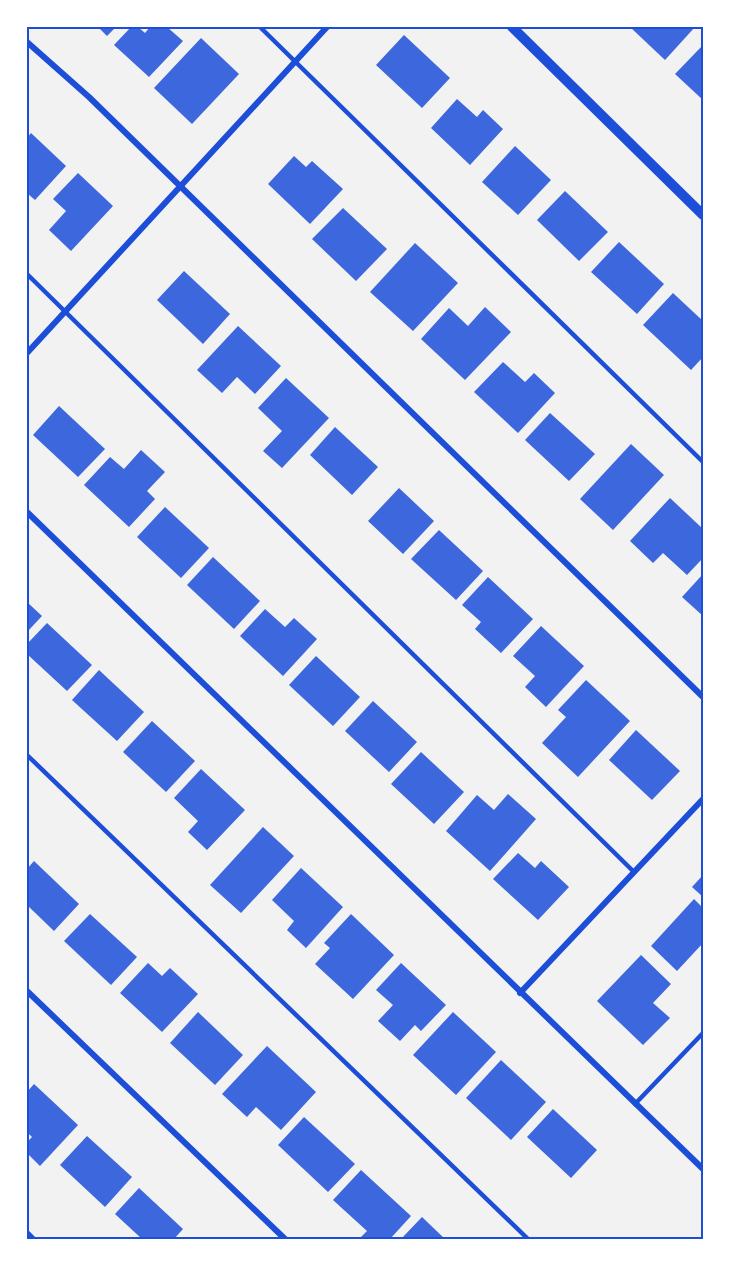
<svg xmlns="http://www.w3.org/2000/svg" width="730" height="1266" viewBox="0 0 730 1266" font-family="'Open Sans',sans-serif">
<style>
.building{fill:#3d67dc}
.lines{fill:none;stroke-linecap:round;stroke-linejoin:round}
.service{stroke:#1d4ed8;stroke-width:4.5}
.minor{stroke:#1d4ed8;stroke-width:6}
.tertiary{stroke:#1d4ed8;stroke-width:10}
.neatline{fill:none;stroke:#1d4ed8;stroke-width:2}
</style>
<rect width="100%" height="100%" fill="#f2f2f2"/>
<g class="building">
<polygon points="98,27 116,27 107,36"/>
<polygon points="131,27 138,27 145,33 150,27 167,27 183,41 149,77 114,45"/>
<polygon points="630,27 695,27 665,60"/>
<polygon points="404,35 450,78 422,108 376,65"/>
<polygon points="201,38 239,74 192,124 154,88"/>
<polygon points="703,45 703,100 675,74"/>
<polygon points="457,99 477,117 483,110 503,129 470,165 431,128"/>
<polygon points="31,133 66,166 35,200 27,193 27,138"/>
<polygon points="515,146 551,180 518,215 482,182"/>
<polygon points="294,156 306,167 312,161 343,189 310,224 268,184"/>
<polygon points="78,173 113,206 71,251 49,230 66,211 53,199"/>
<polygon points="565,191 608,232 579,261 537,220"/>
<polygon points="343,208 387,249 356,281 312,239"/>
<polygon points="619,242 664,284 637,314 591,272"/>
<polygon points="415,243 458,283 413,331 370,292"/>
<polygon points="184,271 230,314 203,344 157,300"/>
<polygon points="673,293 703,321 703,357 691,370 643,325"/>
<polygon points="485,307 511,332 465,380 421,339 449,308 468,326"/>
<polygon points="238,326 281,366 255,394 237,377 222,393 197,370"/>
<polygon points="503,362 525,382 534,373 555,393 518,433 474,392"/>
<polygon points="286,378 329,418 282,468 263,451 282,431 258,408"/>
<polygon points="59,406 105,449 78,477 33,435"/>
<polygon points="550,413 595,454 569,481 525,440"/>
<polygon points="335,427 378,467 352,495 310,455"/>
<polygon points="631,444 664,475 613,530 580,499"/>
<polygon points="141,450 165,472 147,491 155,499 129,527 84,485 110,457 124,469"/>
<polygon points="399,488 434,521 403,554 368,521"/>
<polygon points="670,498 703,529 703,558 687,575 663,553 653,563 630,541"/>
<polygon points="165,507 209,548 181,578 137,537"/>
<polygon points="439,530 483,571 456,600 411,559"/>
<polygon points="213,557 260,601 234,629 187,585"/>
<polygon points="703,574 703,616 682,597"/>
<polygon points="488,577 533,619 501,653 475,629 481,622 462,605"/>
<polygon points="27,602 42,616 27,632"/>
<polygon points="265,609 285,627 294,618 317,639 283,676 240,636"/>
<polygon points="47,623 92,665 67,691 27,654 27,644"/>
<polygon points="541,626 584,666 546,707 525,687 535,676 513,656"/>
<polygon points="316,656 360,697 333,726 289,685"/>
<polygon points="99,670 144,712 117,741 72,700"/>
<polygon points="586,680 630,721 578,777 542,743 566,717 558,710"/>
<polygon points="373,701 417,742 389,772 345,731"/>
<polygon points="152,721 195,761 166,792 123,752"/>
<polygon points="636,730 680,771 652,800 609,760"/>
<polygon points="421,752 464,792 434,824 391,784"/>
<polygon points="201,769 245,810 207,850 188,832 198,821 174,798"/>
<polygon points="508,794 536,819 490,871 446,831 477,795 494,810"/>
<polygon points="263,827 294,856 241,913 210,885"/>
<polygon points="518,853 535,868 541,861 569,887 538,920 493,879"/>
<polygon points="34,861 79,904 54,931 27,905 27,869"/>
<polygon points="301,868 343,907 306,948 287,930 294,921 272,900"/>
<polygon points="703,875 703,897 692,887"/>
<polygon points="694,899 703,908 703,943 677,971 651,946"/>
<polygon points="90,914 137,957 111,985 64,941"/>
<polygon points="351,914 394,955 353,999 315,964 330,948 324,943"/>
<polygon points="641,955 671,984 653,1003 670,1018 643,1045 597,1001"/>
<polygon points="148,963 162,976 170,968 198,994 162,1032 120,993"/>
<polygon points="401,963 446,1005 421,1031 415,1025 400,1041 378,1021 393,1005 376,990"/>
<polygon points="198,1012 243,1055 215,1085 170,1043"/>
<polygon points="453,1012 496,1052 456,1095 413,1055"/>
<polygon points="267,1046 316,1092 281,1130 256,1107 247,1117 222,1094"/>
<polygon points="501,1060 546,1102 511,1140 466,1098"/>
<polygon points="34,1084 78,1125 40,1166 27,1153 27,1142 32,1137 27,1132 27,1092"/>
<polygon points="553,1109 597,1150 571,1178 527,1137"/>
<polygon points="304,1117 355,1164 328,1192 278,1145"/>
<polygon points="87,1136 132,1177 105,1207 60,1165"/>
<polygon points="361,1170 411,1216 390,1239 359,1239 367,1231 333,1200"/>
<polygon points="139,1188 183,1229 174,1239 142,1239 115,1214"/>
<polygon points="422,1217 445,1239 401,1239"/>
</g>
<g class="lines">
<g class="service">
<polyline points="260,27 703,462"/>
<polyline points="27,274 634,872"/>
<polyline points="27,755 528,1239"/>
<polyline points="635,1104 703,1033"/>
<polyline points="27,1232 34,1239"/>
</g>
<g class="minor">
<polyline points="27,42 89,97 703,697"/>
<polyline points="27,353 327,27"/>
<polyline points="27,512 703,1169"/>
<polyline points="27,991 285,1239"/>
<polyline points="520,993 703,799"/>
</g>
<polyline class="tertiary" points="512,27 703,215"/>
</g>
<rect width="730" height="1266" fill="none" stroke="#ffffff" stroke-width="57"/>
<rect x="28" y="28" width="674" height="1210" class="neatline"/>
</svg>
